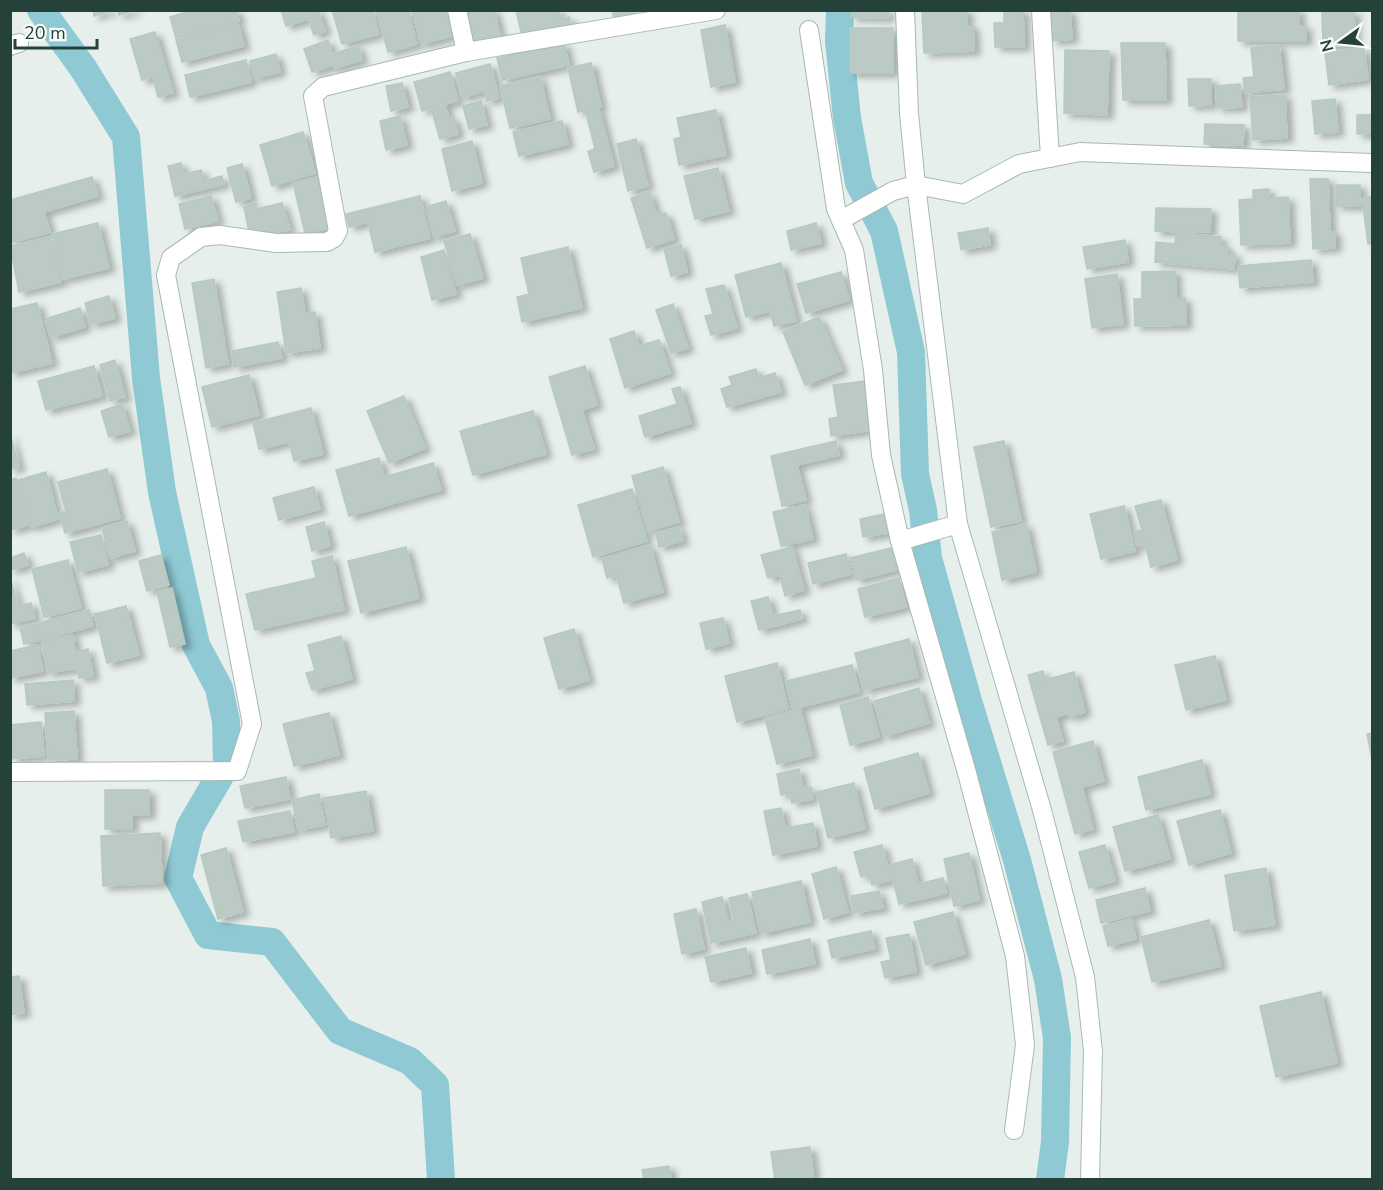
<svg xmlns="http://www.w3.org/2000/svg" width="1383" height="1190" viewBox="0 0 1383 1190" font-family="'Nunito Sans',sans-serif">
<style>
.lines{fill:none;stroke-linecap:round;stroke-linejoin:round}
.canal{stroke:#8ec9d4;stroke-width:28}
.building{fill:#bbcac4;stroke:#b8c9c2;stroke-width:1.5;filter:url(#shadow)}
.street-casing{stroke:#a8b8b2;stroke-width:20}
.secondary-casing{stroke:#a4bbb3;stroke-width:20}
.street{stroke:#fff;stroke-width:18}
.secondary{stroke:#fff;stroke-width:18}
</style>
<defs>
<filter id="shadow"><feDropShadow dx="6" dy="4" stdDeviation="3" flood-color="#0004"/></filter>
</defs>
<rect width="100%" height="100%" fill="#e6efeb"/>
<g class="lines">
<g class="canal">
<polyline points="41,10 83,68 126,137 146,378 162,492 196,645 219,688 226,721 227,764 190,827 178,878 208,935 272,942 340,1031 410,1061 435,1085 441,1180"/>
<polyline points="840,10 839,41 847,118 859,183 884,231 911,352 915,474 923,510 928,558 968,701 1017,860 1048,979 1057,1038 1055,1142 1050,1180"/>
</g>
</g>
<g class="building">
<polygon points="93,10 113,10 94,16"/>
<polygon points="118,10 137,10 119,15"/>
<polygon points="193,10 236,10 239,21 176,38 170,17"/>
<polygon points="281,10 318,10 325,31 314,35 308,19 286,26"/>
<polygon points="332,10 373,10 379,34 342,44"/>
<polygon points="376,10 408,10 417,44 388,52"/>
<polygon points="412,10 445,10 452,36 421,44"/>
<polygon points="467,10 494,10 501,40 475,46"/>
<polygon points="516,10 559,10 561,19 569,17 572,29 523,40"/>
<polygon points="612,10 633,10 635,19 615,23"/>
<polygon points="851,10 888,10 888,18 851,17"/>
<polygon points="922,10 967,10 967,26 973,26 974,51 924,53"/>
<polygon points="1004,10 1023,10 1024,47 995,47 994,23 1004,23"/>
<polygon points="1050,10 1070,10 1072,39 1052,41"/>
<polygon points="1238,10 1299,10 1299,26 1306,26 1306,41 1238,41"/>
<polygon points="1354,11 1355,45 1323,46 1322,12"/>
<polygon points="238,24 244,46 182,62 176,40"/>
<polygon points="725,25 735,82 711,87 701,30"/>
<rect x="850" y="28" width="43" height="45"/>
<polygon points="155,32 173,93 158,97 153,77 142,80 130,39"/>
<polygon points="328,40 332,54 358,46 362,60 334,68 333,65 312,72 304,49"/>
<polygon points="564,43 569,65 502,80 497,58"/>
<polygon points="1121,43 1165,43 1166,100 1123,100"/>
<polygon points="1279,45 1284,89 1245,93 1243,78 1254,77 1251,48"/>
<polygon points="1364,48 1368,79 1329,85 1325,53"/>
<polygon points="1065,50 1109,51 1107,115 1064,113"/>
<polygon points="276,54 280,72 254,78 250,61"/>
<polygon points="246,60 251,82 190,97 185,75"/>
<polygon points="591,63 601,107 578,112 568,68"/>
<polygon points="490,64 499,98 487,101 485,91 462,97 456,73"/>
<polygon points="450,72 458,101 445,104 449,119 454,118 458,134 440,139 431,108 422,111 414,82"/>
<polygon points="540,77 550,119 510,128 500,86"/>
<polygon points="1188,79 1211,79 1211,105 1189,106"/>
<polygon points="402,83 408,107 391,111 386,86"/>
<polygon points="1240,84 1242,107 1217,108 1216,86"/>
<polygon points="1285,95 1287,138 1253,140 1250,97"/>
<polygon points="1335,99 1338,132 1315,134 1312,101"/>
<polygon points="481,101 487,125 469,129 463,106"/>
<polygon points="599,110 614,166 594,172 588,151 595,149 586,113"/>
<polygon points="716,110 726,155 679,165 674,139 681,137 677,118"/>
<rect x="1357" y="115" width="15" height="19"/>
<polygon points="400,116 407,145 386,150 380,121"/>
<polygon points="562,121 568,144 519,156 513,132"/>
<polygon points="1205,124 1244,125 1243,145 1204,144"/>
<polygon points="303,132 315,173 272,186 260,145"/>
<polygon points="636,139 648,186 628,191 617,144"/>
<polygon points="472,141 482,183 452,191 442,149"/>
<polygon points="181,163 184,174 201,170 204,181 222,176 224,184 175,196 168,166"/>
<polygon points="242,164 251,198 236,202 227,168"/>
<polygon points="718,168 729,211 695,219 684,176"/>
<polygon points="92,177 98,196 44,212 50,232 10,243 10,200"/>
<polygon points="318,177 330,228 305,233 293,183"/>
<polygon points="1310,179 1328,179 1330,232 1335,232 1335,248 1313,249"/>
<rect x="1336" y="185" width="24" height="21"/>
<polygon points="1269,189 1269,198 1288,197 1290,243 1241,245 1239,200 1253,199 1253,190"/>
<polygon points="649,192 657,215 666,213 674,239 647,248 631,198"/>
<polygon points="211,196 218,221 185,229 179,204"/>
<polygon points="420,196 430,238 375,252 368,222 349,227 346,214"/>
<polygon points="1372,196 1372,243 1368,244 1362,198"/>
<polygon points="446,201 455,231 434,237 426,207"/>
<polygon points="256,203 257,209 282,203 290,230 272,233 253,231 248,227 244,207"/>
<polygon points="1156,208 1211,209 1210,232 1155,231"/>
<polygon points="98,223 109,268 63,279 52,234"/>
<polygon points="816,223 821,243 791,250 787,231"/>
<polygon points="988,228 990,245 961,250 958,233"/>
<polygon points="1176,233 1221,237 1220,246 1227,246 1227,254 1235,254 1234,269 1155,262 1156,242 1175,244"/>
<polygon points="470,234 483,278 457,285 444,241"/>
<polygon points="50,237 61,282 19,292 10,246"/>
<polygon points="1125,240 1128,262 1087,269 1083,247"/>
<polygon points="681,245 687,272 671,276 664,249"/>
<polygon points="568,247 582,308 522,322 517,297 529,294 521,258"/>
<polygon points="444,250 456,294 432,300 421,257"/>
<polygon points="1311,260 1313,282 1240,288 1238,266"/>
<polygon points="781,263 796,321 774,326 770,311 746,317 735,275"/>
<polygon points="1175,271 1176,298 1185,298 1186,325 1135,326 1134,299 1142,299 1142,272"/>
<polygon points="841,272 849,300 806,313 797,284"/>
<polygon points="1117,274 1123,324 1092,328 1085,279"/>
<polygon points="214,279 228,364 206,368 192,283"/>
<polygon points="724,285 737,328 711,335 705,316 713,314 706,289"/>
<polygon points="301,288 305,314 315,312 320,348 286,353 277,292"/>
<polygon points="109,296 115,318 91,324 85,303"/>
<polygon points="37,303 52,363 10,373 10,309"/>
<polygon points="673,304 688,348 671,353 656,310"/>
<polygon points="80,308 85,327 51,337 45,319"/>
<polygon points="819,317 842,370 805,385 783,332"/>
<polygon points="634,331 639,346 659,340 670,373 625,388 610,339"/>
<polygon points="278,342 282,358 234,367 232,351"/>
<polygon points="115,360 125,397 110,401 100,365"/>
<polygon points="94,366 102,396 46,410 38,381"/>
<polygon points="585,366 597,405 582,410 594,449 572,455 549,377"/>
<polygon points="756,369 759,378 775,373 781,392 727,407 721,389 732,385 729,377"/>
<polygon points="249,375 259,415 212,427 202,387"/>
<polygon points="865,381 872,430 831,436 829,419 838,417 833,385"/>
<polygon points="680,387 691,423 645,437 639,416 677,404 672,389"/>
<polygon points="404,396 425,448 389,463 367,411"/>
<polygon points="122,404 130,431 109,437 101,411"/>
<polygon points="311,408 323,454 294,461 289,442 259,449 253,423"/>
<polygon points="533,411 546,454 473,475 460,431"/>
<polygon points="10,434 19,467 10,469"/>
<polygon points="836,441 839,455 797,465 806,500 782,506 771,456"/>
<polygon points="1004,441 1021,521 991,527 974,447"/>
<polygon points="379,458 384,477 433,463 441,490 349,516 336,470"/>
<polygon points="663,467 679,522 648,531 632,476"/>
<polygon points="107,469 120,518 65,533 59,513 66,511 58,482"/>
<polygon points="46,472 58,519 31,527 18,480"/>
<polygon points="16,478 28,525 10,530 10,480"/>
<polygon points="314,487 320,509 279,520 273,498"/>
<polygon points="632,489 647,541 593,557 578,505"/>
<polygon points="1161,500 1177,560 1151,567 1145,544 1137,546 1134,532 1142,530 1135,506"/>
<polygon points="805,505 813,539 781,546 773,512"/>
<polygon points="1124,506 1135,551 1101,559 1090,514"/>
<polygon points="885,514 889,533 863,537 860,519"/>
<polygon points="127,521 135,551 110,558 102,528"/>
<polygon points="324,522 330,546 312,551 306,527"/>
<polygon points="1026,524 1036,572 1002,580 992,532"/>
<polygon points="679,527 683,541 659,547 656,533"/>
<polygon points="101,535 108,565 78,572 70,542"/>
<polygon points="650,545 663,592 624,603 616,575 607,578 602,559"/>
<polygon points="406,547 419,598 361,613 348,561"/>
<polygon points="792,547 804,590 785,596 780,575 768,578 761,555"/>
<polygon points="891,548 897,570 856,580 850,558"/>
<polygon points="24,553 28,565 10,570 10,558"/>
<polygon points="846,554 851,574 813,584 808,563"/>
<polygon points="161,555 169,585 147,591 139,561"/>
<polygon points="332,556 344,610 255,630 246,594 316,578 312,561"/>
<polygon points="68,560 81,608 44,617 32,569"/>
<polygon points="10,577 18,606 31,603 35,618 10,624"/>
<polygon points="899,578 906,607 865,617 858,589"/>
<polygon points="172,588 185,644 170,647 157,592"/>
<polygon points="768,597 773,616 800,610 802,619 759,630 751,601"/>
<polygon points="126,606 139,655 107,663 95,614"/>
<polygon points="89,610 93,626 24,644 20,628"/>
<polygon points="723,618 729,643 706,649 700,623"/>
<polygon points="574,629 589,680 559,689 544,638"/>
<polygon points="73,635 75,652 88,649 93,676 79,678 77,668 48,673 42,641"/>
<polygon points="341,636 352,679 312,690 306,673 315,671 308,645"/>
<polygon points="909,639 918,677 864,690 855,653"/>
<polygon points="37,645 43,671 10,678 10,651"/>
<polygon points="1215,656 1226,700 1186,710 1175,665"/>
<polygon points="777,663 788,709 737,722 725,676"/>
<polygon points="852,665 859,692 793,709 786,681"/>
<polygon points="1043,671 1045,680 1074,672 1085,712 1070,717 1069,713 1056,717 1063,741 1048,745 1028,675"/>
<polygon points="73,680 74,701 27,705 25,684"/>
<polygon points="919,688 929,723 884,736 875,701"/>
<polygon points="868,697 879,737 850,745 840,705"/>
<polygon points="800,709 812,755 777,764 765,718"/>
<polygon points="74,711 77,759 48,760 45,713"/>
<polygon points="329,713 339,755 294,766 283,724"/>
<polygon points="41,722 44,756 12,759 10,725"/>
<polygon points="1372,733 1372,759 1367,734"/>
<polygon points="1093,741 1104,781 1082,787 1093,829 1075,834 1053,752"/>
<polygon points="918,753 929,793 875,809 864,768"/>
<polygon points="1202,760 1210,794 1146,810 1138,777"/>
<polygon points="799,769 803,789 811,787 813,799 792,803 790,793 781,795 777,774"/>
<polygon points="286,777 290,799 245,808 240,786"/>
<polygon points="854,783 865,829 828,838 817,792"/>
<polygon points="105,790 149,790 149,815 132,815 132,829 105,829"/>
<polygon points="366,791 373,831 331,838 324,798"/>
<polygon points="319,794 325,825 298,830 292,800"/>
<polygon points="781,808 785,828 813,823 817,846 773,855 764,811"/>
<polygon points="1220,810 1231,853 1189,865 1177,821"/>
<polygon points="290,811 294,832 243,842 238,821"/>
<polygon points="1158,815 1170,859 1125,871 1113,827"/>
<polygon points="160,833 162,883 103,886 101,836"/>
<polygon points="882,845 891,880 872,885 869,874 861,877 854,852"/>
<polygon points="1105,845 1115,881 1089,888 1079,852"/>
<polygon points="226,848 243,912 218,919 201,855"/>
<polygon points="969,853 979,900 954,906 944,859"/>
<polygon points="912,859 918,884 943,878 947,893 899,904 889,865"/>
<polygon points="836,867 848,912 824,919 812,874"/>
<polygon points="1266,868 1275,925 1234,931 1225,875"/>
<polygon points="801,881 810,922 761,933 752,892"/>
<polygon points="1145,888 1150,911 1101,923 1096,900"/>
<polygon points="879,891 883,908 854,913 851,896"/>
<polygon points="747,894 756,933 711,943 702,902 722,897 728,922 734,920 729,898"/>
<polygon points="696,909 704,949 682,954 674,914"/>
<polygon points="953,912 965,954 926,965 914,922"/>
<polygon points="1131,919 1136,939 1108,946 1103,926"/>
<polygon points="1209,920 1221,966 1152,982 1141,937"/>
<polygon points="871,931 875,949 832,958 828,940"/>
<polygon points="909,934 916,972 885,978 881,962 891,960 886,938"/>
<polygon points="810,939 815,964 767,974 762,950"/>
<polygon points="746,948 751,973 711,982 705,957"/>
<polygon points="19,976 24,1013 10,1015 10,977"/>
<polygon points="1321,992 1337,1063 1276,1077 1260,1006"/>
<polygon points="810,1147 814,1180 775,1180 771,1152"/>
<polygon points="669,1166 671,1180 644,1180 642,1170"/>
</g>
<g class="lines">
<defs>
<g id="street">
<polyline points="457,10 466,52"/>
<polyline points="1041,10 1050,158"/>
<polyline points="809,30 836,209 854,250 873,370 881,455 900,541 967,773 1015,956 1025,1045 1014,1130"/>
<polyline points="10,46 19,43"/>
<polyline points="841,220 893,191 916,185 963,194 1019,164 1080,152 1372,163"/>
<polyline points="900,541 958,524"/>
<polyline points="10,772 237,771 252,724 166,275 171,258 201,237 220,235 276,243 327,242 334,238 338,231 313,96 323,87 466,52 716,10"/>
</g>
<polyline id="secondary" points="905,10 909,113 916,185 958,524 1042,810 1085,977 1093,1051 1090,1180"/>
</defs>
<use href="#street" class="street-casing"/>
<use href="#secondary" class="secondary-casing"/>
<use href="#street" class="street"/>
<use href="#secondary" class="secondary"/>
</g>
<rect width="1383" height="1190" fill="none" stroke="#24423a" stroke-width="24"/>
<g transform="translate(1341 42) rotate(255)" stroke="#f7fbf9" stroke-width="4.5" paint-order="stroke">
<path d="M0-4.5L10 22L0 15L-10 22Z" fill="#24423a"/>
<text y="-9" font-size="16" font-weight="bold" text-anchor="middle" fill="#24423a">N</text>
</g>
<path d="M15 39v9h82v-9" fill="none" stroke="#24423a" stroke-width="3"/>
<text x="24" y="39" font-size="18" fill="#24423a" stroke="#f7fbf9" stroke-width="4.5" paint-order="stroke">20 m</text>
</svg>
